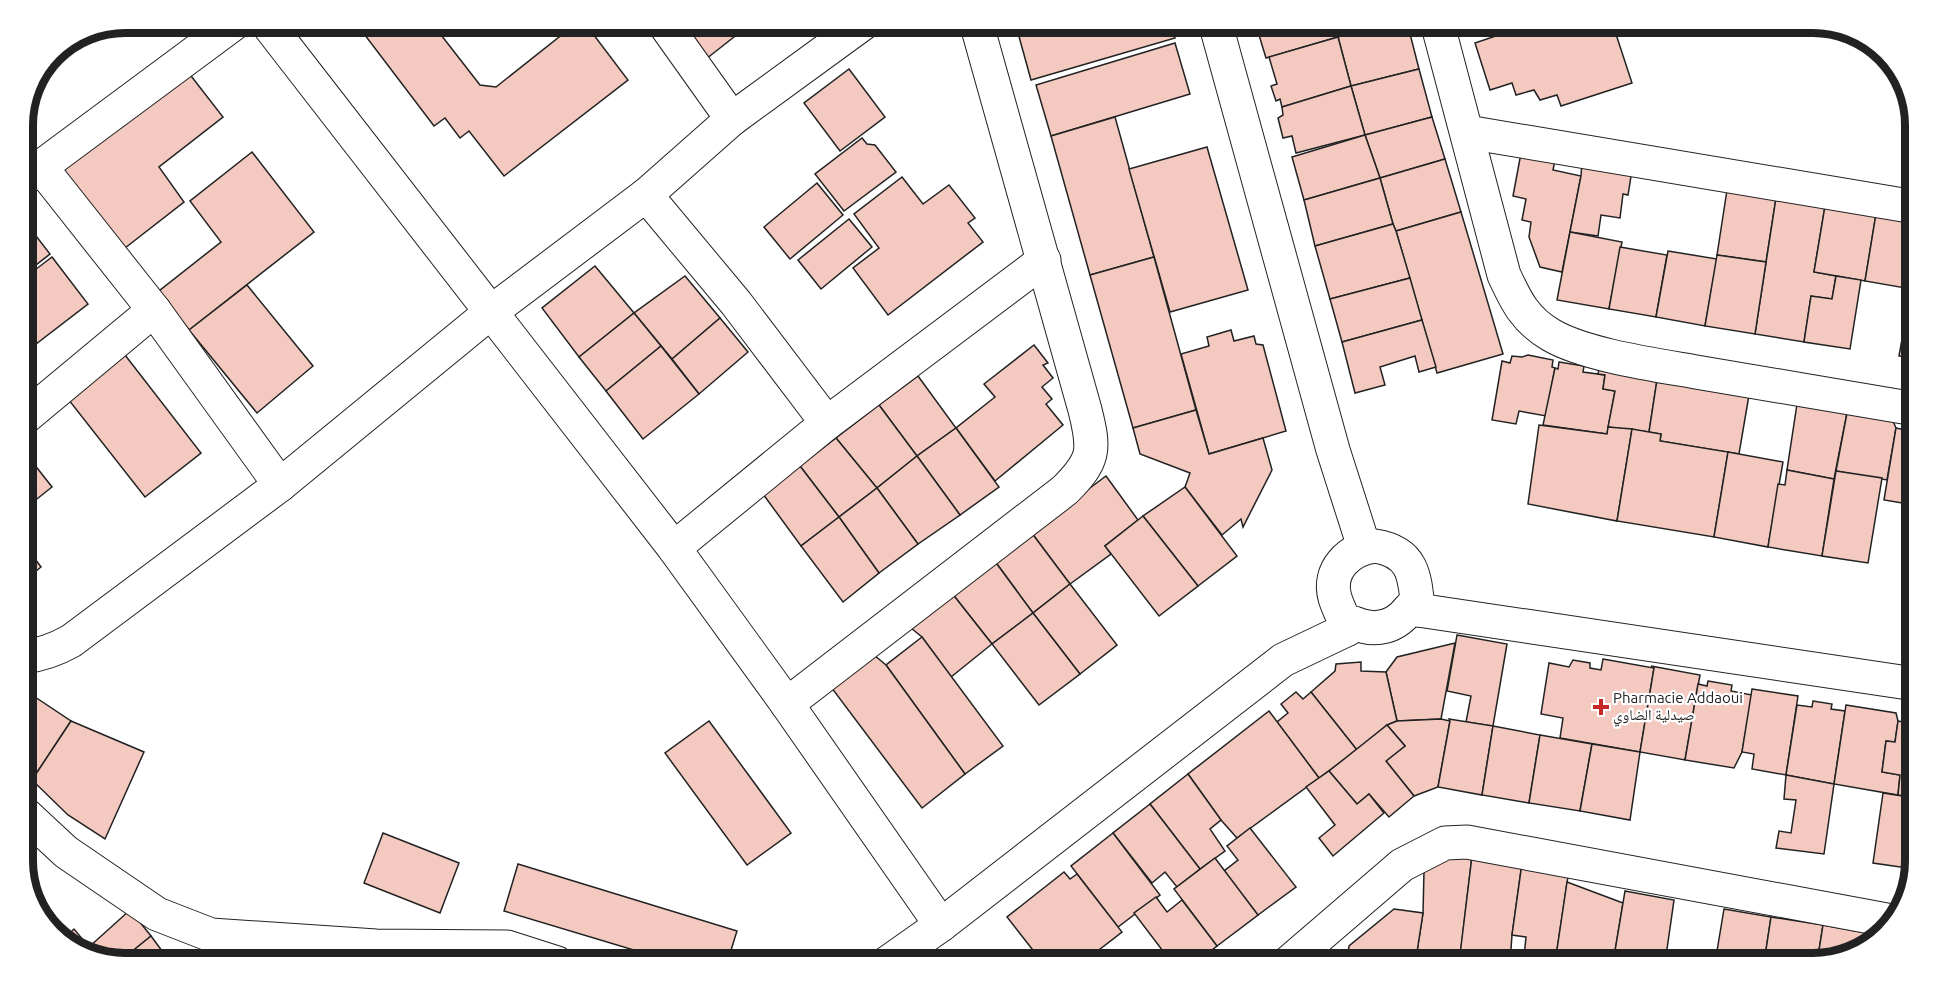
<svg xmlns="http://www.w3.org/2000/svg" width="1938" height="986" viewBox="0 0 1938 986" font-family="Ubuntu,'Noto Naskh Arabic',sans-serif">
<style>
.building{fill:#f3c9c0;stroke:#222;stroke-width:1.5}
.lines{fill:none;stroke-linecap:round;stroke-linejoin:round}
.minor-casing{stroke:#222;stroke-width:35}
.minor{stroke:#fff;stroke-width:33}
.poi-dot{fill:#c62828;stroke:#fff;stroke-width:2}
.labels{text-anchor:middle;stroke-width:4.5;stroke-linejoin:round;paint-order:stroke}
.poi-label{font-size:15px;fill:#222;stroke:#fff;text-anchor:start}
.rim{fill:none;stroke:#222;stroke-width:8}
</style>
<rect width="100%" height="100%" fill="#fff"/>
<g class="building">
<polygon points="355,22 431,22 480,85 496,87 578,22 584,22 628,80 504,176 469,131 460,138 445,118 434,126"/>
<polygon points="678,22 753,22 706,59"/>
<polygon points="1015,22 1171,22 1175,38 1031,80"/>
<polygon points="1255,22 1335,22 1338,37 1266,58"/>
<polygon points="1335,22 1386,22 1338,37"/>
<polygon points="1386,22 1407,22 1419,69 1351,86 1338,37"/>
<polygon points="1537,22 1612,22 1632,83 1561,106 1557,95 1540,100 1534,90 1516,95 1512,83 1490,90 1475,43"/>
<polygon points="1338,37 1351,86 1282,107 1280,99 1276,101 1271,86 1277,84 1269,57"/>
<polygon points="1175,43 1190,94 1051,136 1036,85"/>
<polygon points="849,69 885,117 840,151 804,103"/>
<polygon points="1419,69 1432,117 1365,135 1351,86"/>
<polygon points="188,72 223,117 159,167 184,202 125,248 64,170"/>
<polygon points="1351,86 1365,135 1296,153 1292,136 1283,138 1278,118 1283,115 1282,107"/>
<polygon points="1115,117 1154,257 1090,275 1051,136"/>
<polygon points="1432,117 1445,159 1380,178 1365,135"/>
<polygon points="1365,135 1380,178 1304,200 1292,157"/>
<polygon points="862,138 867,144 875,145 896,172 844,211 815,174"/>
<polygon points="1207,147 1248,290 1170,312 1129,169"/>
<polygon points="252,152 314,232 189,330 159,291 221,242 190,201"/>
<polygon points="1521,153 1555,160 1553,170 1581,176 1562,272 1540,267 1529,237 1531,222 1522,220 1526,199 1513,196"/>
<polygon points="1445,159 1461,212 1396,231 1393,224 1380,178"/>
<polygon points="1582,162 1632,170 1628,195 1623,194 1620,218 1601,215 1598,236 1570,232 1581,176"/>
<polygon points="902,177 923,204 949,185 975,218 968,223 983,242 888,315 853,268 879,248 854,214"/>
<polygon points="1380,178 1393,224 1315,246 1304,200"/>
<polygon points="817,183 843,215 790,259 764,227"/>
<polygon points="1727,190 1776,198 1766,262 1717,255"/>
<polygon points="1776,198 1825,206 1814,272 1836,276 1832,299 1811,296 1804,342 1755,334"/>
<polygon points="1825,206 1876,214 1865,281 1814,272"/>
<polygon points="1461,212 1503,354 1437,373 1396,231"/>
<polygon points="1876,214 1915,221 1915,266 1911,289 1865,281"/>
<polygon points="23,219 50,254 23,275"/>
<polygon points="849,219 872,247 821,289 798,260"/>
<polygon points="1393,224 1396,231 1410,278 1330,299 1315,246"/>
<polygon points="1570,232 1622,242 1609,309 1557,300"/>
<polygon points="1620,247 1667,255 1656,317 1609,309"/>
<polygon points="1668,251 1717,259 1705,326 1656,317"/>
<polygon points="1717,255 1766,262 1755,334 1705,326"/>
<polygon points="52,257 88,304 23,354 23,279"/>
<polygon points="1154,257 1196,410 1133,428 1090,275"/>
<polygon points="595,266 634,313 579,357 542,308"/>
<polygon points="1915,266 1915,290 1911,289"/>
<polygon points="685,276 720,318 672,359 634,313"/>
<polygon points="1836,276 1861,280 1850,349 1804,342 1811,296 1832,299"/>
<polygon points="1410,278 1422,320 1342,342 1330,299"/>
<polygon points="247,285 313,366 257,413 189,330"/>
<polygon points="1911,289 1915,290 1915,359 1899,356"/>
<polygon points="634,313 661,346 606,391 579,357"/>
<polygon points="720,318 748,352 699,394 672,359"/>
<polygon points="1422,320 1436,367 1419,372 1415,356 1380,367 1385,385 1355,393 1342,342"/>
<polygon points="1231,330 1234,341 1254,336 1256,344 1263,345 1286,431 1209,454 1181,354 1209,346 1207,337"/>
<polygon points="1034,345 1048,363 1043,365 1053,378 1042,387 1052,399 1046,404 1063,425 995,481 956,428 995,397 984,384"/>
<polygon points="661,346 699,394 643,439 606,391"/>
<polygon points="125,355 201,453 145,497 68,399"/>
<polygon points="1528,355 1553,360 1552,367 1555,368 1546,416 1519,411 1516,424 1492,420 1502,361 1510,363 1512,356 1522,357"/>
<polygon points="1559,362 1584,366 1583,372 1605,375 1603,389 1615,391 1607,434 1543,425 1555,368 1558,369"/>
<polygon points="1599,369 1657,380 1649,432 1608,427 1615,391 1603,389 1605,375 1598,374"/>
<polygon points="918,376 956,428 917,456 879,405"/>
<polygon points="1657,380 1749,395 1739,454 1660,441 1661,434 1649,432"/>
<polygon points="1797,404 1847,413 1834,479 1787,470"/>
<polygon points="879,405 917,456 877,488 836,438"/>
<polygon points="1196,410 1209,454 1263,438 1272,470 1243,527 1241,519 1222,535 1185,487 1190,473 1140,454 1133,428"/>
<polygon points="1847,413 1892,419 1896,428 1887,480 1836,471"/>
<polygon points="1539,425 1607,434 1608,427 1632,429 1617,521 1528,504"/>
<polygon points="956,428 999,487 960,515 917,456"/>
<polygon points="1896,428 1915,432 1915,505 1884,500"/>
<polygon points="1632,429 1661,434 1660,441 1728,452 1714,537 1617,521"/>
<polygon points="836,438 877,488 839,517 800,466"/>
<polygon points="23,450 52,487 23,510"/>
<polygon points="1728,452 1783,462 1768,547 1714,537"/>
<polygon points="917,456 960,515 918,544 877,488"/>
<polygon points="800,466 839,517 801,546 763,494"/>
<polygon points="1787,470 1834,479 1822,556 1768,547 1778,484 1785,485"/>
<polygon points="1836,471 1882,478 1868,563 1822,556"/>
<polygon points="1106,476 1138,520 1105,546 1111,554 1070,584 1031,532"/>
<polygon points="1185,487 1237,556 1198,586 1143,516"/>
<polygon points="877,488 918,544 879,573 839,517"/>
<polygon points="1143,516 1198,586 1159,616 1105,546"/>
<polygon points="839,517 879,573 843,602 801,546"/>
<polygon points="1031,532 1070,584 1033,613 994,560"/>
<polygon points="23,543 41,567 23,582"/>
<polygon points="994,560 1033,613 992,644 951,592"/>
<polygon points="1070,584 1117,645 1080,674 1033,613"/>
<polygon points="951,592 992,644 951,677 922,637 911,628"/>
<polygon points="1033,613 1080,674 1039,705 992,644"/>
<polygon points="1457,635 1507,644 1493,726 1466,722 1471,696 1447,691"/>
<polygon points="922,637 1003,746 965,774 886,665"/>
<polygon points="1455,643 1441,719 1397,721 1386,672 1397,657"/>
<polygon points="874,655 886,665 965,774 922,808 831,687"/>
<polygon points="1603,659 1654,668 1640,752 1560,738 1563,718 1541,714 1549,663 1569,667 1573,660 1590,663 1590,668 1601,670"/>
<polygon points="1361,662 1361,671 1386,672 1397,721 1387,725 1357,750 1311,692 1335,671 1336,664"/>
<polygon points="1651,666 1700,675 1685,760 1640,752 1654,668"/>
<polygon points="1708,681 1732,685 1731,691 1752,695 1742,752 1734,768 1685,760 1698,684 1707,686"/>
<polygon points="23,689 71,721 32,780 23,774"/>
<polygon points="1752,689 1798,696 1786,775 1752,769 1754,754 1742,752"/>
<polygon points="1296,692 1303,699 1311,692 1357,750 1319,778 1277,722 1288,713 1281,704"/>
<polygon points="1813,701 1832,704 1831,709 1845,711 1834,784 1786,775 1797,705 1812,707"/>
<polygon points="1846,705 1896,713 1898,721 1895,742 1886,741 1882,772 1900,775 1898,795 1834,784"/>
<polygon points="1269,711 1319,778 1237,838 1221,820 1188,774"/>
<polygon points="1441,719 1450,721 1438,787 1414,796 1386,761 1405,746 1387,725 1397,721"/>
<polygon points="1449,719 1493,726 1482,795 1438,787 1450,721"/>
<polygon points="71,721 144,752 105,839 68,815 32,780"/>
<polygon points="709,721 791,833 747,865 665,753"/>
<polygon points="1898,721 1915,724 1915,721 1915,798 1898,795 1900,775 1882,772 1886,741 1895,742"/>
<polygon points="1387,725 1405,746 1386,761 1414,796 1389,817 1369,794 1357,804 1329,771"/>
<polygon points="1493,726 1540,735 1529,803 1482,795"/>
<polygon points="1540,735 1592,744 1580,811 1529,803"/>
<polygon points="1592,744 1640,752 1630,820 1580,811"/>
<polygon points="1329,771 1357,804 1369,794 1384,813 1333,856 1319,838 1335,825 1306,787"/>
<polygon points="1188,774 1221,820 1210,829 1225,851 1200,869 1150,804"/>
<polygon points="1786,775 1834,784 1824,854 1776,848 1779,831 1791,833 1796,800 1784,799"/>
<polygon points="1883,793 1915,798 1916,861 1914,869 1873,863"/>
<polygon points="1150,804 1200,869 1177,887 1165,872 1152,883 1113,833"/>
<polygon points="1250,828 1296,887 1258,915 1224,871 1238,860 1227,846"/>
<polygon points="383,833 459,863 440,913 364,883"/>
<polygon points="1113,833 1160,895 1118,927 1071,866"/>
<polygon points="1452,854 1472,856 1460,958 1417,952 1423,913 1424,871"/>
<polygon points="1472,856 1522,863 1512,935 1510,963 1459,963"/>
<polygon points="1215,858 1258,915 1217,946 1174,889"/>
<polygon points="1522,863 1569,870 1555,963 1524,957 1526,937 1512,935"/>
<polygon points="518,864 737,931 727,963 677,963 504,911"/>
<polygon points="1064,872 1070,879 1077,874 1122,932 1082,963 1043,963 1007,917"/>
<polygon points="1567,882 1623,903 1613,963 1555,963"/>
<polygon points="1625,891 1674,900 1665,963 1613,963"/>
<polygon points="1156,897 1167,912 1182,900 1217,946 1195,963 1172,963 1134,913"/>
<polygon points="1394,909 1423,913 1417,952 1460,958 1459,963 1347,963 1349,946"/>
<polygon points="1724,909 1771,917 1764,963 1715,963"/>
<polygon points="130,910 151,936 119,962 79,953 64,939 74,929 89,947"/>
<polygon points="1771,917 1823,925 1817,963 1764,963"/>
<polygon points="1823,925 1867,933 1865,950 1817,963"/>
<polygon points="1867,933 1878,935 1865,950"/>
<polygon points="151,936 171,963 119,962"/>
<polygon points="656,957 677,963 655,963"/>
</g>
<g class="lines">
<defs>
<g id="minor">
<polyline points="266,22 674,548 787,704 941,925"/>
<polyline points="663,22 732,119"/>
<polyline points="1215,22 1333,450 1364,547"/>
<path d="M1437,22L1504,275C1516,301 1525,320 1551,335C1585,355 1656,365 1696,372C1769,384 1842,397 1915,409"/>
<polyline points="1467,132 1915,207"/>
<polyline points="40,166 154,310 280,485"/>
<polyline points="23,180 236,22"/>
<polyline points="646,195 736,303 827,423 674,548"/>
<polyline points="23,419 154,310"/>
<polyline points="827,423 1044,260"/>
<path d="M1375,546C1414,552 1415,577 1418,610L1410,608C1396,627 1376,633 1354,623L1348,629C1344,619 1338,608 1335,598C1327,570 1349,549 1375,546Z"/>
<polyline points="1418,610 1915,684"/>
<path d="M23,657C41,655 55,650 71,641L280,485L491,312L646,195L732,119L865,22"/>
<path d="M787,704L1065,490C1095,460 1095,450 1085,410L976,22"/>
<polyline points="23,812 66,852 157,914 211,935 376,946 507,947 557,963"/>
<polyline points="887,963 941,925 1283,660 1348,629"/>
<polyline points="1288,963 1402,865 1445,843 1467,842 1892,921"/>
</g>
</defs>
<use href="#minor" class="minor-casing"/>
<use href="#minor" class="minor"/>
</g>
<path class="poi-dot" d="M1598 698h6v6h6v6h-6v6h-6v-6h-6v-6h6z"/>
<g class="labels">
<g class="poi-label">
<text x="1613" y="703">Pharmacie Addaoui<tspan x="1613" dy="17">صيدلية الضاوي</tspan></text>
</g>
</g>
<path d="M0 0H1938V986H0ZM125 33H1813A92 92 0 0 1 1905 125V861A92 92 0 0 1 1813 953H125A92 92 0 0 1 33 861V125A92 92 0 0 1 125 33Z" fill="#fff" fill-rule="evenodd"/>
<path class="rim" d="M125 33H1813A92 92 0 0 1 1905 125V861A92 92 0 0 1 1813 953H125A92 92 0 0 1 33 861V125A92 92 0 0 1 125 33Z"/>
</svg>
